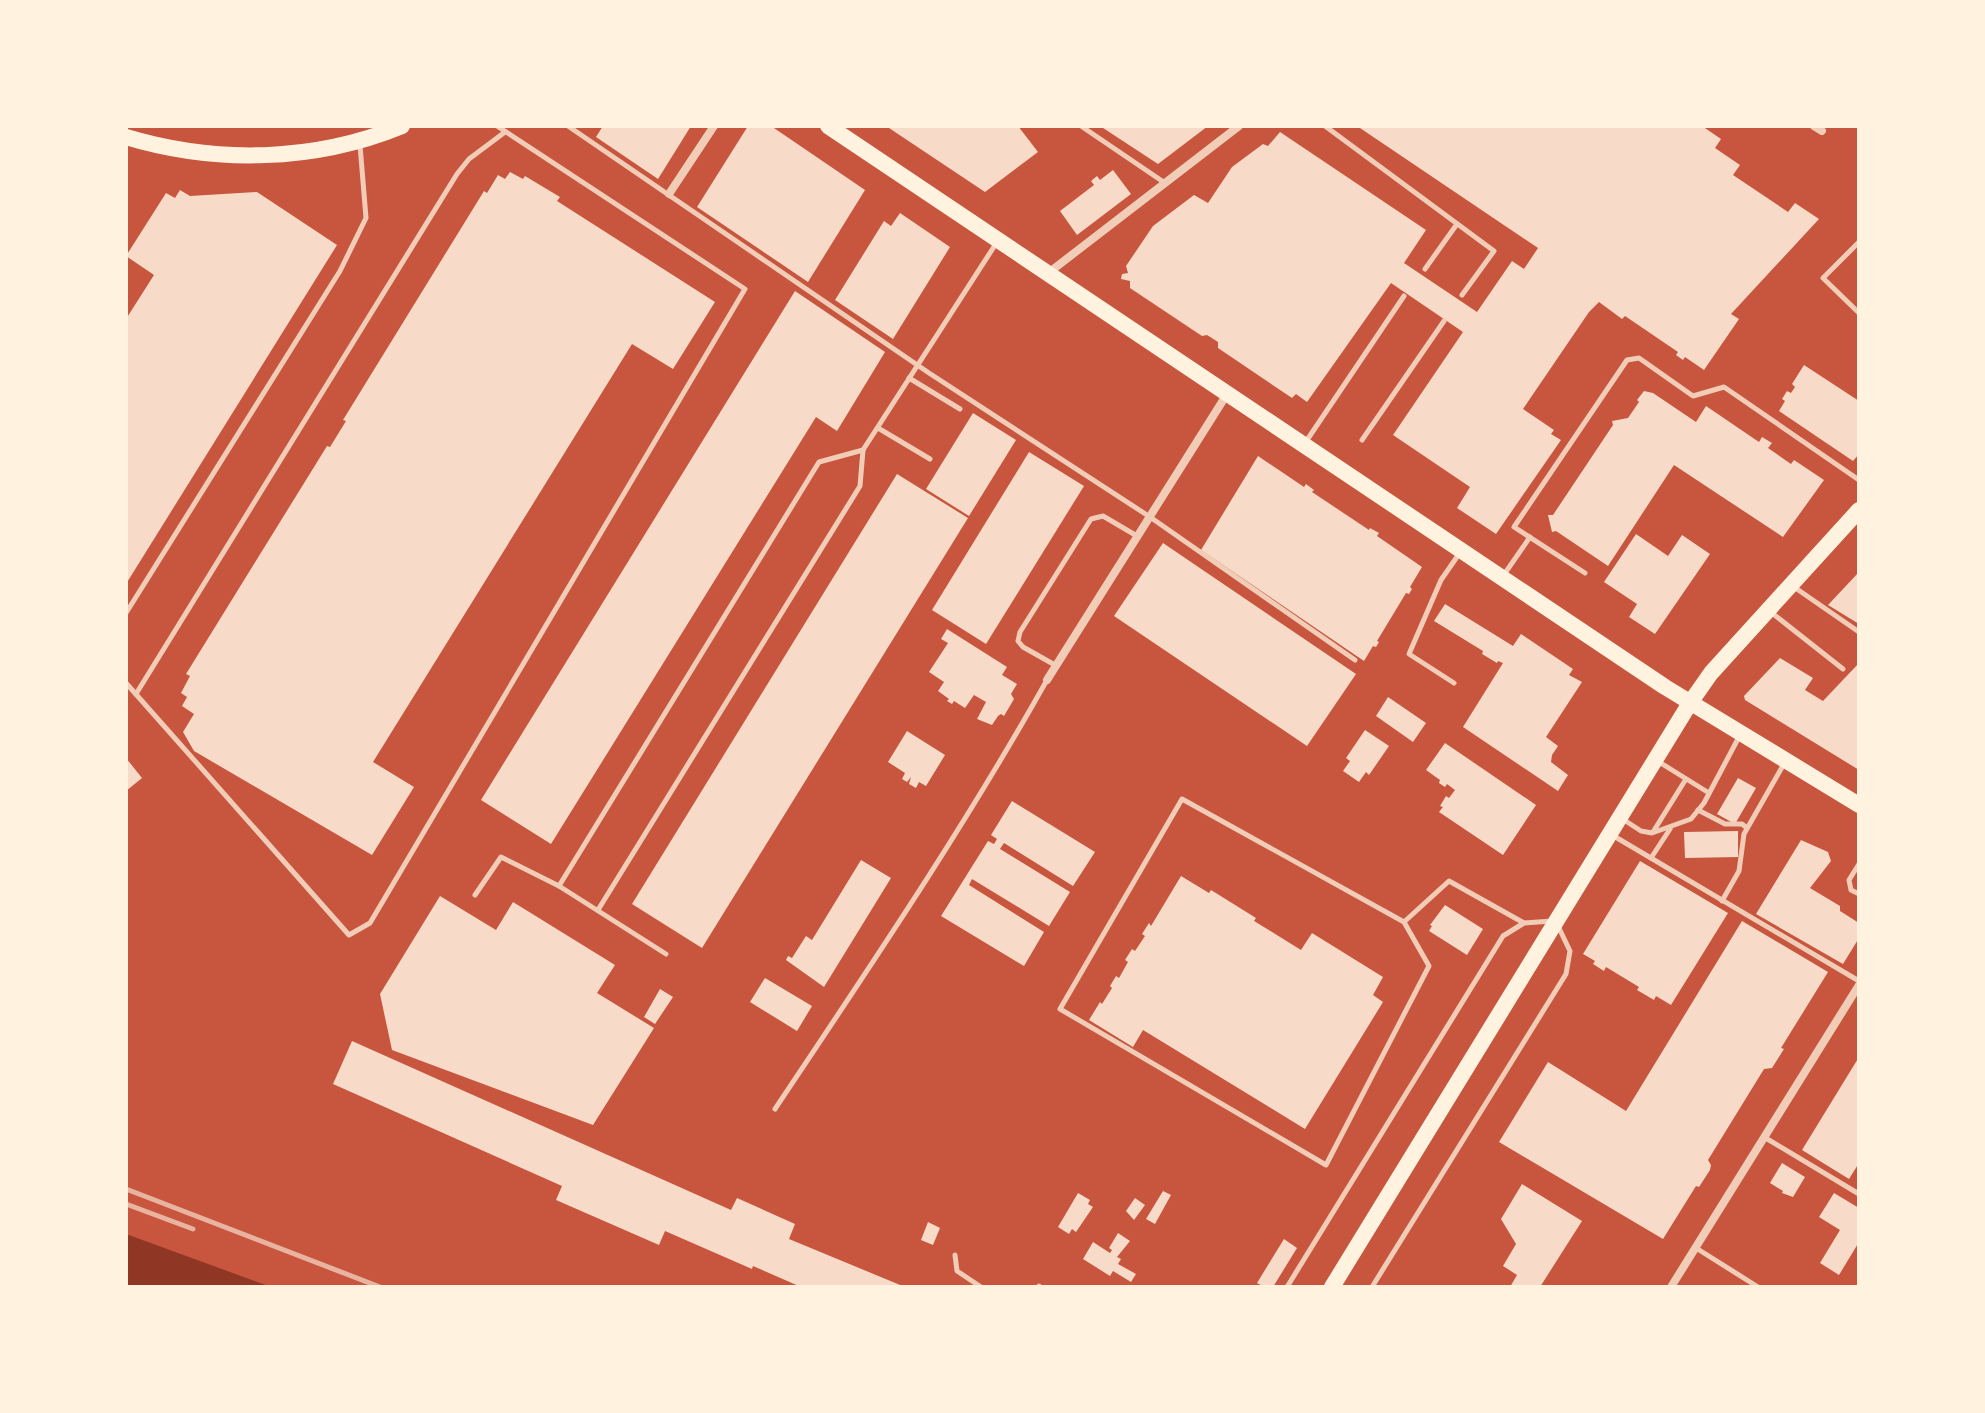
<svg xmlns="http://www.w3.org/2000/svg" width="1985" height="1413" viewBox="0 0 1985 1413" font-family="Poppins,sans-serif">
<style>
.water{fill:#8f3625}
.building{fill:#f7dbc8}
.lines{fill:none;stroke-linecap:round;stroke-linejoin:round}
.service{stroke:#f1ccb7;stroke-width:5}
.minor{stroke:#f1ccb7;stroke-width:8}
.secondary{stroke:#fff3e0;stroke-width:16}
.rail{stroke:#e9b49f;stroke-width:5}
</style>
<rect width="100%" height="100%" fill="#c8553d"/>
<polygon class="water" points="126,1234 271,1287 126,1287"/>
<g class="building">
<polygon points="603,126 691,126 658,179 596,137"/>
<polygon points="748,126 771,126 865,190 808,282 697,207"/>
<polygon points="886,126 1018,126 1038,152 985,192"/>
<polygon points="1100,126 1208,126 1158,164"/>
<polygon points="1357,126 1702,126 1721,139 1715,148 1740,165 1733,175 1788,212 1795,203 1819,219 1731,314 1739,319 1704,370 1685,357 1683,360 1676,355 1678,352 1625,316 1622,319 1599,302 1589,312 1523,409 1554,430 1551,434 1561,440 1496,534 1457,508 1470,487 1393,435 1463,332 1391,283 1307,402 1296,394 1292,398 1218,348 1218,342 1207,335 1202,336 1130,288 1130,281 1121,279 1122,274 1128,273 1126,266 1153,226 1194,195 1208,203 1232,167 1263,144 1268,146 1280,132 1426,230 1404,263 1477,312 1512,261 1524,269 1538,248"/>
<polygon points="1113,170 1131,194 1077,235 1060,211 1094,185 1091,181 1097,176 1100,180"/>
<polygon points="510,172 523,179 525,176 560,197 557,201 715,302 673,369 632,344 373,762 414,787 372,855 194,751 183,732 194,714 182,706 187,697 181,693 190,676 186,674 327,446 330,447 346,421 343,420 484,191 487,193 498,175 505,179"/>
<polygon points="180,190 190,196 257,192 337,245 126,584 126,319 154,275 126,256 166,193 175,198"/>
<polygon points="900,213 950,247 893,339 835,300 884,221 891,226"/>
<polygon points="795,291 885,352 837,431 816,417 551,844 481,800"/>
<polygon points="1804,365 1859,401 1859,454 1853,461 1779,411 1785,401 1782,399 1787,391 1791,393 1795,387 1792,384"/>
<polygon points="1644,391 1653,393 1696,422 1706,406 1759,442 1762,437 1772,443 1768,448 1791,464 1794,460 1824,480 1783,537 1674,465 1608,566 1556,531 1552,532 1548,515 1553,515 1613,425 1612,421 1628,418 1639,402 1637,400"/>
<polygon points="973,413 1016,440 969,516 926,489"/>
<polygon points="1029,452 1084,486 986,644 932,610"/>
<polygon points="1258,456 1304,487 1306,484 1314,490 1312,492 1369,530 1370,528 1379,533 1377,536 1422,567 1410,587 1412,589 1409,594 1406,593 1377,641 1379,642 1376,647 1373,646 1364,661 1201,550"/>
<polygon points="897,474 968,518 702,948 632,904"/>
<polygon points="1636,534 1668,556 1682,535 1710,554 1655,634 1629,617 1637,604 1604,582"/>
<polygon points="1163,543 1356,674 1307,746 1114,616"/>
<polygon points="1859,572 1859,624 1828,605"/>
<polygon points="1445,604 1513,646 1521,634 1573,669 1569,675 1582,682 1546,737 1558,746 1552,755 1551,762 1568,775 1558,791 1463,727 1503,663 1498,661 1497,663 1482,654 1483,651 1434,621"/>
<polygon points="947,629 1007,667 1002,675 1017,684 1011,694 1014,699 1004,716 1001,714 998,716 992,725 977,719 986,702 974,695 965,708 954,701 952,704 947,701 949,699 938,691 944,682 929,672 948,643 941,639"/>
<polygon points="1780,658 1813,678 1805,690 1823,701 1859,663 1859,770 1745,700 1744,696"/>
<polygon points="1388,697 1426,723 1413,742 1376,716"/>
<polygon points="1365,730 1389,746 1369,775 1366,772 1359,782 1343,771 1350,761 1346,758"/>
<polygon points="907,731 945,755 926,786 919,782 916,788 909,784 911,777 907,782 902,779 905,773 888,762"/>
<polygon points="1445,743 1536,805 1503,855 1439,812 1443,807 1440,806 1446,796 1449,798 1455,790 1447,784 1445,787 1439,783 1440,780 1426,770"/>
<polygon points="126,758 142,778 126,791"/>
<polygon points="1738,778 1756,788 1735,824 1717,814"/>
<polygon points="1012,801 1095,852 1073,886 1004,843 1000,849 1070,892 1049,926 972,879 969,885 1044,932 1024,966 941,916 988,841 994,844 997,839 991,835"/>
<polygon points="1738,831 1738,857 1685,858 1684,832"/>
<polygon points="1801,840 1828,852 1831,861 1810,888 1840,906 1840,911 1859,923 1859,938 1843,964 1756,914"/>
<polygon points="861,860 891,878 824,987 786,960 788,956 792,958 806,936 812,940"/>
<polygon points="1640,861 1728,913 1671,1005 1656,996 1654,1000 1637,990 1639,987 1606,967 1604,971 1593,964 1595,961 1583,954"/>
<polygon points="1181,876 1209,893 1211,890 1256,918 1254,921 1301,950 1312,933 1383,977 1373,995 1383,1002 1305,1129 1143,1030 1133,1047 1089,1020 1100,1002 1102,1004 1112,988 1110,986 1116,976 1119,978 1128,962 1125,960 1132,949 1135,951 1145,936 1142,934 1149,923 1151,926"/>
<polygon points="440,896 496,930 513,902 615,965 597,993 654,1028 593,1125 392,1050 380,994"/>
<polygon points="1445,905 1483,929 1467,955 1429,931 1432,926 1430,925"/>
<polygon points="1742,921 1828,972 1781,1048 1784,1049 1772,1068 1764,1069 1708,1160 1711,1165 1710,1170 1699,1187 1696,1186 1663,1239 1499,1142 1548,1062 1626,1111"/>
<polygon points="765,978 812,1006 797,1031 750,1002"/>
<polygon points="660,989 673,997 655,1024 644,1017"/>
<polygon points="352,1041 731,1210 737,1198 795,1224 789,1239 905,1287 801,1287 753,1266 752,1269 665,1231 659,1245 556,1200 562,1186 333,1084"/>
<polygon points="1859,1057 1859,1163 1849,1179 1802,1150"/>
<polygon points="1782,1163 1805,1177 1793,1197 1782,1193 1783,1191 1770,1183"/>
<polygon points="1522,1184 1582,1221 1540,1287 1510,1287 1517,1275 1503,1266 1516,1244 1501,1219"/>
<polygon points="1163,1191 1171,1195 1155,1224 1146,1219"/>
<polygon points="1078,1193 1090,1200 1088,1204 1093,1207 1076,1232 1072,1229 1069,1234 1058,1227"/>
<polygon points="1834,1193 1859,1208 1859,1242 1839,1275 1820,1263 1840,1230 1819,1217"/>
<polygon points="1135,1198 1145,1205 1134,1220 1126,1211"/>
<polygon points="928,1222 940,1228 933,1245 921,1240"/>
<polygon points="1118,1233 1130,1241 1117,1257 1121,1259 1118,1264 1136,1274 1131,1282 1113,1271 1110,1276 1083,1259 1093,1242 1110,1253 1112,1250 1109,1248"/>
<polygon points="1284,1239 1297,1248 1273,1287 1264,1287 1257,1283"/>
</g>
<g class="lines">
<g class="service">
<polyline points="568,126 929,373 1150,517 1355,660"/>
<polyline points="1081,126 1165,183"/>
<polyline points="1325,126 1494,251 1462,295"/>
<polyline points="1859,242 1823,278 1859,313"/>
<polyline points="1425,269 1457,224"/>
<polyline points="909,378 960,409"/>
<polyline points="878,428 930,459"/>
<polyline points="1362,440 1444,321"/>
<polyline points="1305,443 1404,296"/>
<polyline points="1585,573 1514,527 1627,360 1639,358 1693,396 1724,387 1859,480"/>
<polyline points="1503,576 1530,537"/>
<polyline points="1794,587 1859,632"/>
<polyline points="126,613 340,271 366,218 360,145"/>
<polyline points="1772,613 1843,669"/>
<polyline points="1055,665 1023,647 1018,641 1020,632 1091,519 1103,516 1137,536"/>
<polyline points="126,683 349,935 370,923 745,289 497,126"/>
<polyline points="1454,683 1409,654 1441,580 1459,554"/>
<polyline points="136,694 457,174 469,159 505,132"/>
<polyline points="1659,762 1709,793"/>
<polyline points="1698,810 1725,824 1742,824 1747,828"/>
<polyline points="1621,818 1641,831 1652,833 1691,819 1704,803 1740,735"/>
<polyline points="1653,832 1686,779"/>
<polyline points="1612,835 1859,981"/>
<polyline points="1651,858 1670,829"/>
<polyline points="1859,864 1849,880 1851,890 1859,894"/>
<polyline points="559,886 819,462 863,450 997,242"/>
<polyline points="475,895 501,857 559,886 666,954"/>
<polyline points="1722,901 1739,871 1744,834 1785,762"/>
<polyline points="598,910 860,486 863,450"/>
<polyline points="1404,922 1429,966 1326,1165 1060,1009 1182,799 1404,922 1449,881 1524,923"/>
<path d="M775,1109C869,968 964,828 1047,680"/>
<polyline points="1764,1137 1859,1194"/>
<polyline points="1696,1248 1758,1287"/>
<polyline points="955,1255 957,1271 981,1287"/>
<polyline points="1039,1286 1039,1287"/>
<polyline points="1287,1287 1503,936 1524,923 1552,921"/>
<polyline points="1372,1287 1566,974 1570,951 1558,926"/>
</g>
<g class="minor">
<polyline points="1814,126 1822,131"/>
<polyline points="669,194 714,126"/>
<polyline points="1047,274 1239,126"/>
<polyline points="1047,680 1227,394"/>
<polyline points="1671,1287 1859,985"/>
</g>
<g class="secondary">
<polyline points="828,126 1665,687 1859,805"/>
<path d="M126,137C216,164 314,162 402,126"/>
<polyline points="1332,1287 1690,703 1711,673 1859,510"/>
</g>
<g class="rail">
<polyline points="126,1189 380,1287"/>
<polyline points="126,1204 193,1229"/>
</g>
</g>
<rect width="1985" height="1413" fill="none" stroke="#fff3e0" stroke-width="256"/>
</svg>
